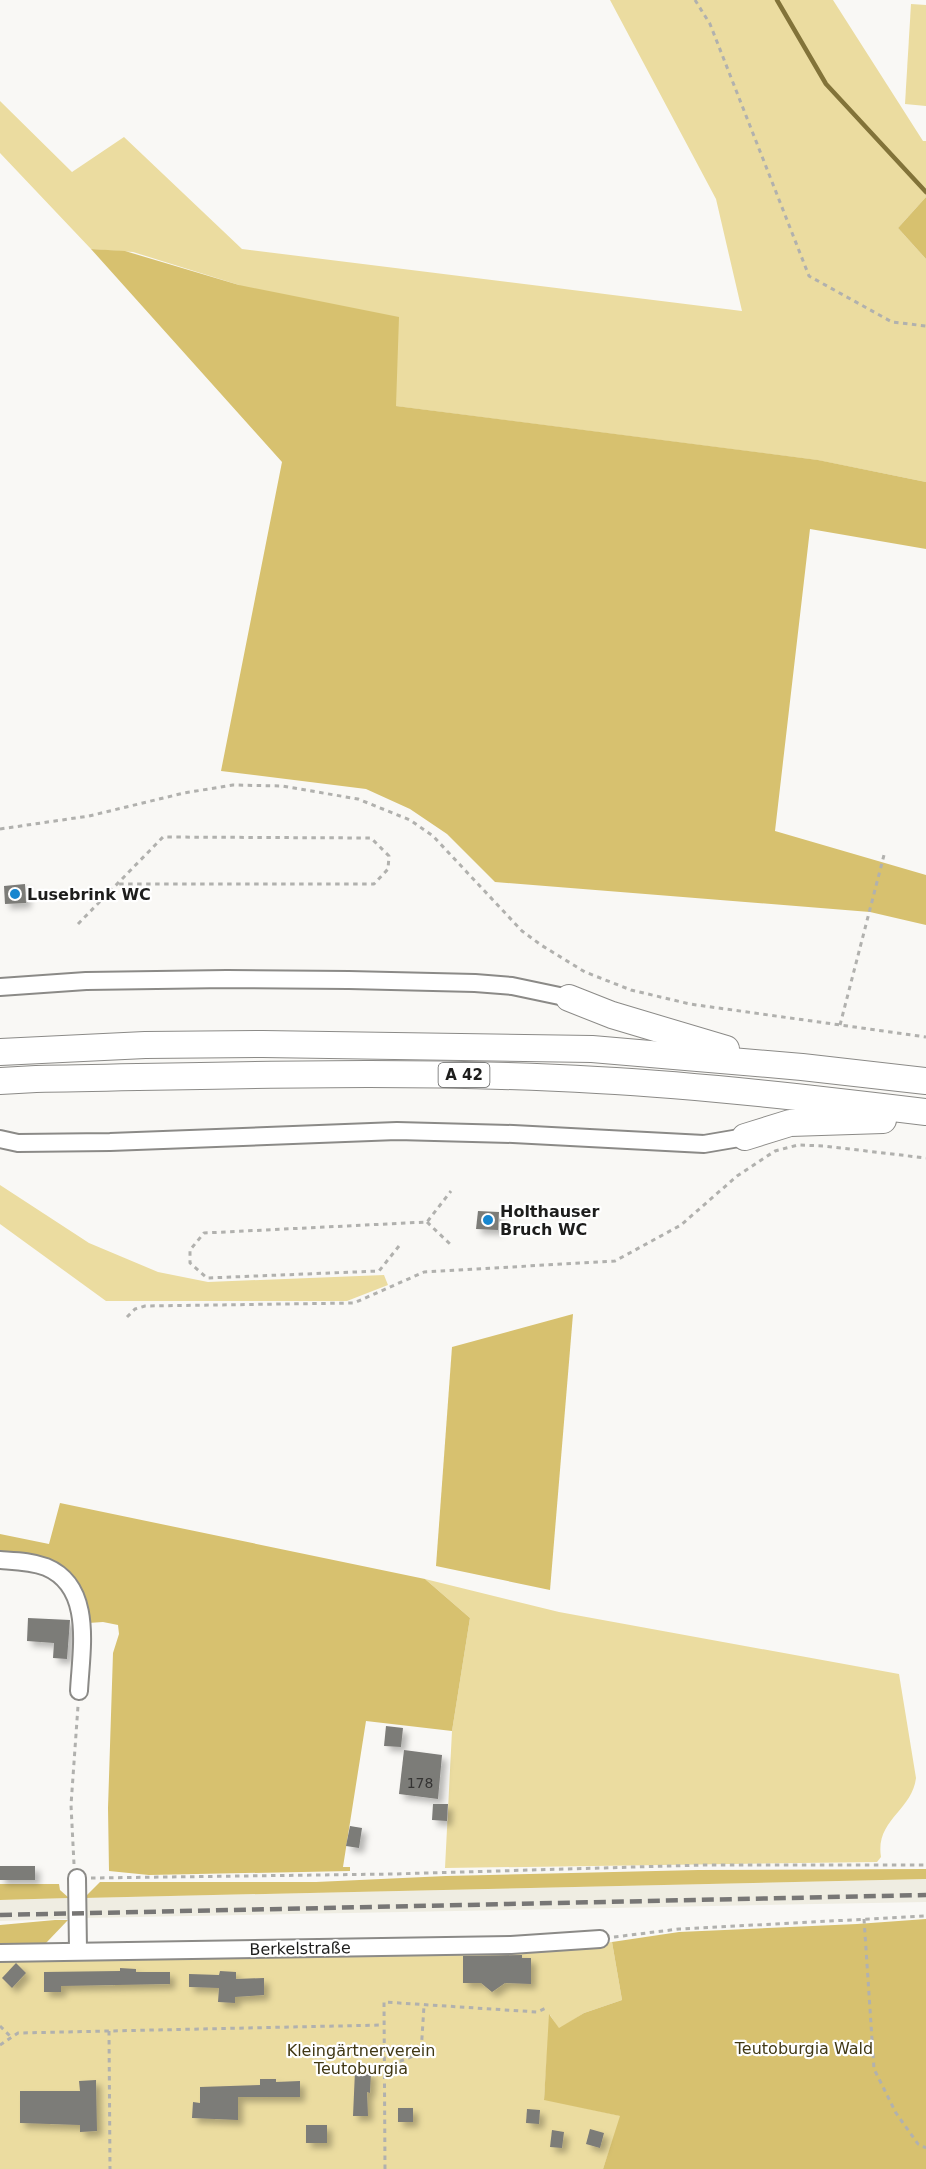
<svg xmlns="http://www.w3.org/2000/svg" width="926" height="2169" viewBox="0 0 926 2169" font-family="'DejaVu Sans',sans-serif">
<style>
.built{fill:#efede2}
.green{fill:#ebdca0}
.forest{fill:#d7c16f}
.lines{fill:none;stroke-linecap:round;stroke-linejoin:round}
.stream{stroke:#827339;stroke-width:4.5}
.building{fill:#7c7b78;filter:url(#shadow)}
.minor-casing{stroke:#8b8a87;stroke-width:20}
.highway-casing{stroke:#8b8a87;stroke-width:28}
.path{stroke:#b1b1ae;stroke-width:3;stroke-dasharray:4.5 4.5;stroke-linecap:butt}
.minor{stroke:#fff;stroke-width:16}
.highway{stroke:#fff;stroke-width:26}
.rail{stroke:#777675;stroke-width:4.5;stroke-dasharray:12 6;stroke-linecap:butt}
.poi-dot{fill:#1786cf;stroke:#fff;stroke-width:2}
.labels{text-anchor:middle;stroke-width:4.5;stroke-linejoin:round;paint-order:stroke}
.number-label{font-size:14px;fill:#353433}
.shield{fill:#fff;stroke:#616160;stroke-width:1.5}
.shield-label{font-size:15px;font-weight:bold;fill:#1d1d1c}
.poi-label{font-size:16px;font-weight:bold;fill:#1d1d1c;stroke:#fff;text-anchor:start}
.street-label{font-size:16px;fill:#1d1d1c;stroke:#fff}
.park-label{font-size:16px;fill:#413814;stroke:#fff}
</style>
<defs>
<filter id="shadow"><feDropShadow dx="5" dy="5" stdDeviation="3" flood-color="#0004"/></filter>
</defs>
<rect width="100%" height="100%" fill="#f9f8f5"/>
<g class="built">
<polygon points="926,1879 926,1902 84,1918 84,1898"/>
<polygon points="69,1898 69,1919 0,1921 0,1900"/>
</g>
<g class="green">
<polygon points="610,0 833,0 923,141 926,141 926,197 898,228 926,259 926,482 817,460 395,406 239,285 133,252 91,249 0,153 0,101 72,172 124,137 242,249 742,311 716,199"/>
<polygon points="911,4 926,5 926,106 905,104"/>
<polygon points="0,1185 89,1243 158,1272 208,1282 384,1275 388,1285 347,1301 106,1301 0,1224"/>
<path d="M425,1579L559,1612L899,1674L916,1778C912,1811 875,1820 881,1857L877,1862L445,1868L452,1731L470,1618Z"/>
<polygon points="612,1942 622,2000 584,2013 559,2029 550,2015 544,2099 621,2116 603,2169 0,2169 0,1958 361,1950 541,1952"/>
</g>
<g class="forest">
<polygon points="926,197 926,259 898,228"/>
<polygon points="91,249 125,251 239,285 399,317 396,406 818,460 926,482 926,549 810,529 775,831 926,875 926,925 870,912 495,882 447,834 410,809 366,789 221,771 282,462"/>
<polygon points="573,1314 550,1590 436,1566 452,1347"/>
<polygon points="60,1503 425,1579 470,1618 452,1731 366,1721 343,1867 350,1867 350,1871 149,1875 109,1871 108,1808 113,1653 119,1634 118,1625 103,1622 88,1623 77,1590 0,1551 0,1534 49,1544"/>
<polygon points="926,1869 926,1879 84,1898 100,1882 316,1882 446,1876 698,1870"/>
<polygon points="0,1884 59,1884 60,1890 69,1898 0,1900"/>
<polygon points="926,1919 926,2169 603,2169 620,2116 544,2100 549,2014 559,2028 584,2013 622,2000 612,1942 679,1932 857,1924"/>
<polygon points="55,1920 68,1920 46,1943 0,1948 0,1925"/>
</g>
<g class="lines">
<polyline class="stream" points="777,0 826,84 926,192"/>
</g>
<g class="building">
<polygon points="25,884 26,903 5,904 4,886"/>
<polygon points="478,1211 499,1212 498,1230 476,1229"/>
<polygon points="28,1618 70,1620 67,1659 53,1658 54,1643 27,1641"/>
<polygon points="386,1726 403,1728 401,1747 384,1746"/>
<polygon points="404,1750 442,1755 438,1799 399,1794"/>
<polygon points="433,1804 448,1804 447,1821 432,1820"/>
<polygon points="350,1826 362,1828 359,1848 346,1846"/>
<rect x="0" y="1866" width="35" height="14"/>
<polygon points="522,1955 522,1958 531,1958 531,1984 505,1983 492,1992 481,1983 463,1983 463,1956"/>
<polygon points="16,1963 26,1973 12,1988 2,1978"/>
<polygon points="120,1968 136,1969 136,1972 170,1972 170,1984 61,1986 61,1992 44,1992 44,1972 120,1971"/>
<polygon points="220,1971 236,1972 236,1979 264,1978 264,1995 235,1997 235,2003 218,2002 219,1988 189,1987 189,1974 219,1975"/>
<polygon points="355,2071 371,2072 370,2093 367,2092 368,2116 353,2116"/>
<polygon points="260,2079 276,2079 276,2082 300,2081 300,2097 238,2097 238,2120 192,2118 193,2102 200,2103 200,2087 260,2085"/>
<polygon points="96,2080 97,2131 80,2132 80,2125 20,2123 20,2091 80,2091 79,2081"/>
<rect x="398" y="2108" width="15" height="14"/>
<polygon points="527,2109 540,2110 539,2124 526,2123"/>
<rect x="306" y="2125" width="21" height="18"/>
<polygon points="590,2129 604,2133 600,2148 586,2144"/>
<polygon points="552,2130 564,2132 562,2148 550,2147"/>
</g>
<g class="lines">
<defs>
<g id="minor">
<polyline points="0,987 86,981 227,979 349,980 475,983 512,986 569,998"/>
<polyline points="0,1139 18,1143 110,1142 397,1131 513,1134 704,1144 745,1137"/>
<path d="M0,1560C15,1561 31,1561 46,1567C94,1587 81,1650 79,1691"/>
<polyline points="77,1878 78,1950"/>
<polyline points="0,1953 511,1945 600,1939"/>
</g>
<g id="highway">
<polyline points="569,998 612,1015 726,1049"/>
<polyline points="0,1052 145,1045 263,1044 592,1049 802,1067 926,1081"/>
<path d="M0,1081L36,1079C223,1076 410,1069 597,1080C707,1086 817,1099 926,1112"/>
<polyline points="745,1137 790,1123 883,1120"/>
</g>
</defs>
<use href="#minor" class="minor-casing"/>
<use href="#highway" class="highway-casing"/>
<g class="path">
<polyline points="695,0 710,24 809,276 892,322 926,326"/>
<polyline points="0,829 89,816 184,793 233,785 282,786 358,799 410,820 433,836 522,931 541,945 585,972 631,990 690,1004 926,1037"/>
<polyline points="78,924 163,837 371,838 389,856 388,869 374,884 116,884"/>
<polyline points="840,1025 884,855"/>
<polyline points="427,1222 450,1244"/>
<polyline points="399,1246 379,1271 207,1278 190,1263 190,1250 204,1233 427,1222 451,1191"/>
<polyline points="127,1317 135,1309 145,1306 354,1303 424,1272 615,1261 681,1225 737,1176 775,1151 798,1145 824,1146 926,1158"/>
<polyline points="74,1864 71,1805 78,1706"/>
<polyline points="91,1878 393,1874 704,1865 926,1865"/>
<polyline points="864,1919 874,2069 896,2113 918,2144 926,2148"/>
<polyline points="614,1937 679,1929 926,1916"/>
<polyline points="0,2026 10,2036"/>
<polyline points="109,2031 110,2169"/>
<polyline points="0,2045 18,2033 383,2025"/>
<polyline points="383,2068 421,2053 424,2006"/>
<polyline points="385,2169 384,2002 537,2012 546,2008"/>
</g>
<use href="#minor" class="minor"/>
<use href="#highway" class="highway"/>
<polyline class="rail" points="0,1915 926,1895"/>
</g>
<g class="poi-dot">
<circle cx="15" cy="894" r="6"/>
<circle cx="488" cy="1220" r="6"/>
</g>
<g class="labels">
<g class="number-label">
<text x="420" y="1788">178</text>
</g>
<rect class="shield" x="438.5" y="1063" width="51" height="24" rx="4.5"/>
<g class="shield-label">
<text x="464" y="1080">A 42</text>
</g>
<g class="poi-label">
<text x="27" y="900">Lusebrink WC</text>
<text x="500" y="1217">Holthauser<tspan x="500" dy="18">Bruch WC</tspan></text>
</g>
<g class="street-label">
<text transform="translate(300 1948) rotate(-1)" y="6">Berkelstraße</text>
</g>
<g class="park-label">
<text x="804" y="2054">Teutoburgia Wald</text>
<text x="361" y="2056">Kleingärtnerverein<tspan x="361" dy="18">Teutoburgia</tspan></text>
</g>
</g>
</svg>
